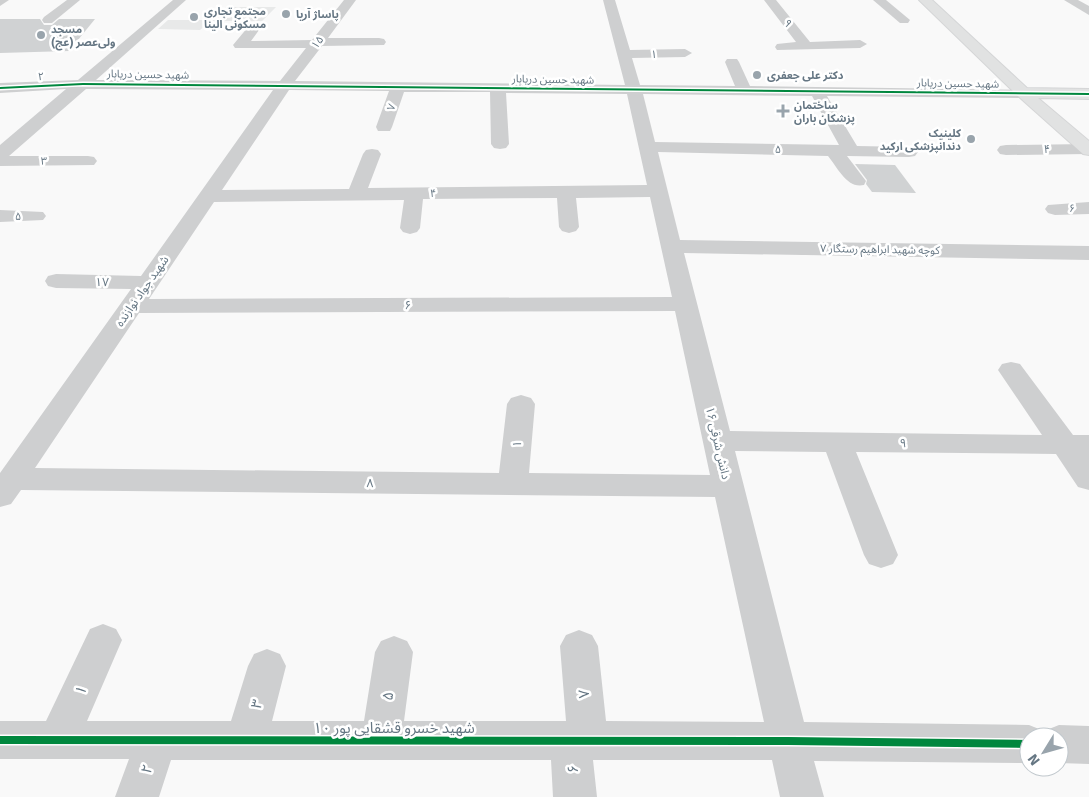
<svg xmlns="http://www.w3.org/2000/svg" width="1089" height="797" viewBox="0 0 1089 797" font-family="Signika,'Noto Sans Arabic',sans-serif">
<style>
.built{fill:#e8e9e9}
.building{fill:#d0d2d3}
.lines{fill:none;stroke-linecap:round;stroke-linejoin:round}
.secondary-casing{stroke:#d5d6d7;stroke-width:2}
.street{fill:#cecfd0;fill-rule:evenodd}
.secondary{fill:#e1e2e2;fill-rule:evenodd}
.cycleway-casing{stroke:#fff;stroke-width:3}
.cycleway{fill:#00873e;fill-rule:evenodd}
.poi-dot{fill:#99a4ac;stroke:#fff;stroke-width:2}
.labels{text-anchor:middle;stroke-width:5;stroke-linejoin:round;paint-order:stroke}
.far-poi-label{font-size:11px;font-weight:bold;fill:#657683;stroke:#fff;text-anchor:start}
.far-street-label{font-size:11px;fill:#657683;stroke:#fff}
.street-label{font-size:12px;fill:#657683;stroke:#fff}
.near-street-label{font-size:15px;fill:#657683;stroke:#fff}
</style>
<rect width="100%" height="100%" fill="#f9f9f9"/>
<polygon class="built" points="227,7 276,7 262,21 210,21 200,30 158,29 168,20 211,20"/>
<g class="building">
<polygon points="0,19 40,19 44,25 52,25 59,19 95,19 69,51 0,53"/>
<polygon points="855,164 895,165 916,193 872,192 866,184 867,180"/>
</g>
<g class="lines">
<defs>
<polygon id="secondary" points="919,0 932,0 1027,88 1089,89 1089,99 1038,98 1089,141 1089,155 1083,154 1018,96"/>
</defs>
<use href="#secondary" class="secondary-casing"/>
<g class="street">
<polygon points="0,0 9,0 0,6"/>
<polygon points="67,0 80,0 52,23 44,23 42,20 44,17"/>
<path d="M173,0H186L96,80L280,81L306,48H235L233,45L248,27L253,26L259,30L251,41L312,40L344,0H356L328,38H379L384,39L386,42L384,45L322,46L295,81L625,85L603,0H615L630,50L685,49L692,53L685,57L632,58L640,85L735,86L725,62L727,59H737L739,62L750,86L1028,90L1031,93L1028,96L1023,98L827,96L857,146L909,147L915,148L918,152L915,156L909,157L847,156L866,181L864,185C847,189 838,168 828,156L658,152L680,240L1089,246V260L684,253L730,431L1042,435L998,370L1002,364L1011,362L1020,364L1073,435H1089V490L1078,487L1056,454L856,452L898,555L893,564L881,568L869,564L864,555L826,452L735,451L804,722L1029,725L1044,731L1059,725L1089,726V764L1059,763V737H1029V763L814,761L824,797H780L772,760H593L597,797H553L551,760H171L159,797H115L129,759H0V721H46L90,629L103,624L116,629L122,640L87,721H231L248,666L254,654L267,649L280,654L286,666L272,721H364L375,652L381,641L394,636L407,641L413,652L404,721H566L560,646L566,635L579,630L592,635L598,646L606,721L764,722L715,497L21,490L11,504L0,507V473L131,289L56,288L48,286L45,281L48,276L56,274L141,276L273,90L86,89L9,156H88L94,157L97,161L94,165L0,166V145L66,89L0,93V83L78,80ZM289,90L389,91L376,127L378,131H390L392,127L404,92H490L491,144L494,148L500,149L506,148L509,144L506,93L627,94L647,185L368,188L381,154L378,150L372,149L366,150L363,154L349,189L222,190ZM643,94L812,96L839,145L655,142ZM650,197L672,297L149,299L214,202L404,200L400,228L403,232L410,234L417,232L420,228L423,199L557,198L559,227L562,231L569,233L576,231L579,227L576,198ZM675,311L710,475L529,473L535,404L531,398L521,395L511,398L507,404L499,473L35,468L139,313Z"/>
<polygon points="764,0 776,0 810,42 860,40 867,44 860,48 777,50 775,47 777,44 796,42"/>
<polygon points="873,0 886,0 910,20 908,23 900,23"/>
<polygon points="1064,0 1078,0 1089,6 1089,15"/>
<polygon points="1088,144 1088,154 1006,155 1000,154 997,150 1000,146 1006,145"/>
<polygon points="1089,202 1089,214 1055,215 1048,213 1045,209 1048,205"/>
<polygon points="0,210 43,212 46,216 43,220 0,222"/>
</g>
<use href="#secondary" class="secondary"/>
<defs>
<g id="cycleway">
<polygon points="83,83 1089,93 1089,95 83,85 0,89 0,87"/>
<polygon points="0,736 788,737 1029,740 1029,748 788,745 0,744"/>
</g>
</defs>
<use href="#cycleway" class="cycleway-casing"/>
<use href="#cycleway" class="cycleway"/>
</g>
<g class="poi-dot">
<circle cx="286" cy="14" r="5"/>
<circle cx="194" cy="17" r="5"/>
<circle cx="41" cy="35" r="5"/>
<circle cx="757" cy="75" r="5"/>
<path d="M780.5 103.5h5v5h5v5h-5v5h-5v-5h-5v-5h5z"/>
<circle cx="971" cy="139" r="5"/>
</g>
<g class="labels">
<g class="far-poi-label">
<text x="204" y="15">مجتمع تجاری<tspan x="204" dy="13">مسکونی الینا</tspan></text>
<text x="296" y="18">پاساژ آریا</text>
<text x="51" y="33">مسجد<tspan x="51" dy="13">ولی‌عصر (عج)</tspan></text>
<text x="767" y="79">دکتر علی جعفری</text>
<text x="794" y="109">ساختمان<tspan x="794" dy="13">پزشکان باران</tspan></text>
<text x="961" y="137" text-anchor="end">کلینیک<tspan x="961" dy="13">دندانپزشکی ارکید</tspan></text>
</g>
<g class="far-street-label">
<text transform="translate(788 23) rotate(52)" y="4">۹</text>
<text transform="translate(317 42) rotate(-53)" y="4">۱۵</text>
<text x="654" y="58">۱</text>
<text transform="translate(148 74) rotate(1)" y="4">شهید حسین دریابار</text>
<text transform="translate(41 76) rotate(-3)" y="4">۲</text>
<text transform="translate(553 79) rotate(1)" y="4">شهید حسین دریابار</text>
<text transform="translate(958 83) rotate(1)" y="4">شهید حسین دریابار</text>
<text transform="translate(391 107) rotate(-71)" y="4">۷</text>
<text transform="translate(778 149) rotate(1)" y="4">۵</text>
<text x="1047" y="153">۴</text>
<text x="44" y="165">۳</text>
<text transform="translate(433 193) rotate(-1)" y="4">۴</text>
<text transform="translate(1072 208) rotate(-1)" y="4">۶</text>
<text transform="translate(18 216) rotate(-1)" y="4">۵</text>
<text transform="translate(880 249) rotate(1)" y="4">کوچه شهید ابراهیم رستگار ۷</text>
</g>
<g class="street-label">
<text transform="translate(102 282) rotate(1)" y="4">۱۷</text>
<text transform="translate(142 291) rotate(-55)" y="4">شهید جواد نوازنده</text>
<text x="408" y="309">۶</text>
<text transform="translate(718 443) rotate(77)" y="4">دانش شرقی ۱۶</text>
<text transform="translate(903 443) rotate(1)" y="4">۹</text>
<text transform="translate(517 444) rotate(-85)" y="4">۱</text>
<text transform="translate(370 483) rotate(1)" y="4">۸</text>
</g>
<g class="near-street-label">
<text transform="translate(81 690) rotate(-66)" y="5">۱</text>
<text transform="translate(584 694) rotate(-95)" y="5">۷</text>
<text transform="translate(388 696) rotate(-82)" y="5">۵</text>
<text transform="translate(257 704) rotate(-74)" y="5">۳</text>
<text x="394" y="733">شهید خسرو قشقایی پور ۱۰</text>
<text transform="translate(147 769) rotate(-71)" y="5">۲</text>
<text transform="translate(573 769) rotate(-95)" y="5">۶</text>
</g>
</g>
<g transform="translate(1044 752) rotate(233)"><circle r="24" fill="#ffffff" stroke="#c1c8cd"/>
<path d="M0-4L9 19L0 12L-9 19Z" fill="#99a4ac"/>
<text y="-8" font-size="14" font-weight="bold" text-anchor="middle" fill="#657683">N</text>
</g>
</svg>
